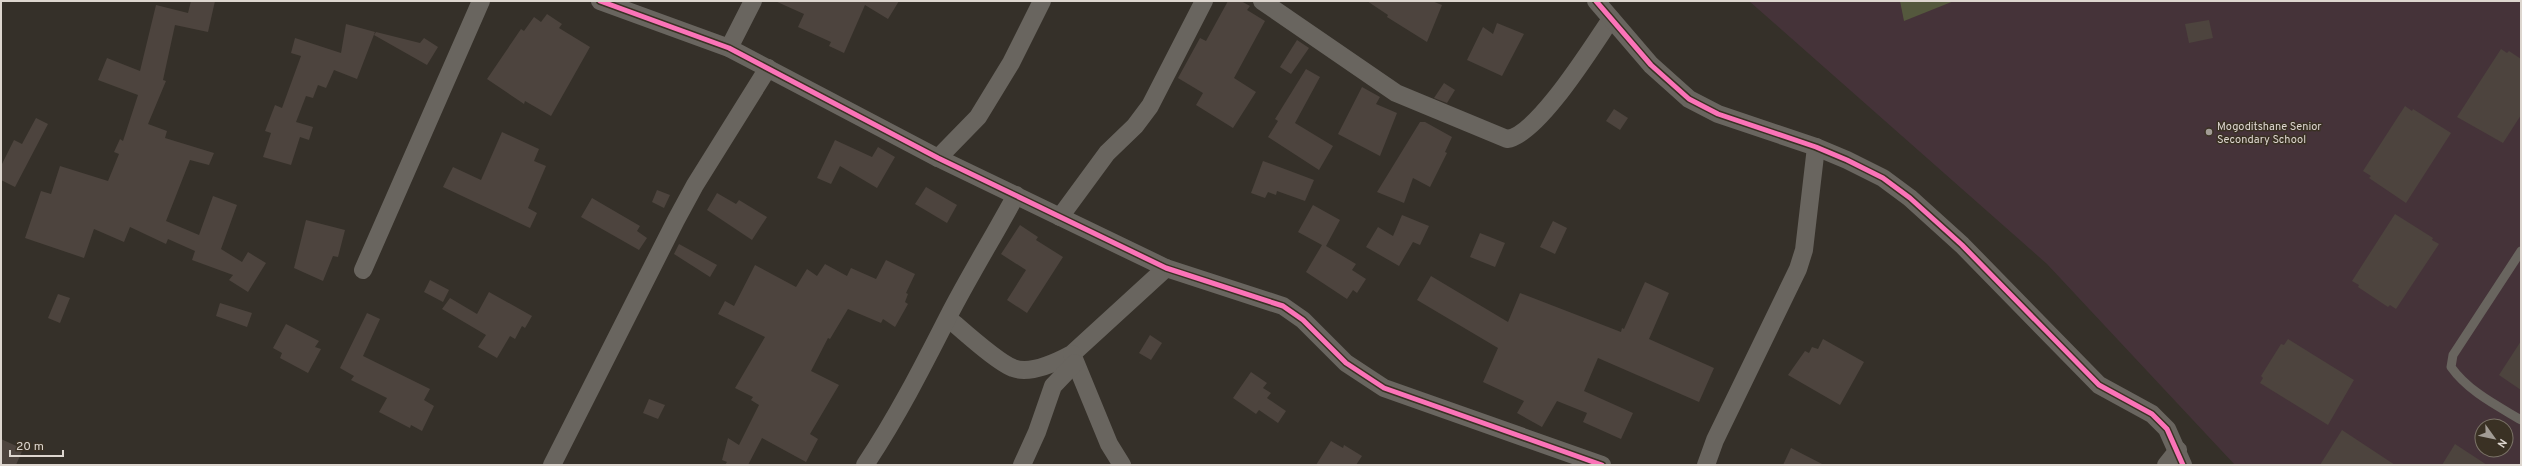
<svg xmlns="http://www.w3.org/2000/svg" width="2522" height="466" viewBox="0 0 2522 466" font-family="Overpass,sans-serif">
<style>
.education{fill:#453339;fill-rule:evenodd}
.pitch{fill:#54583d}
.building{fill:#4d443e}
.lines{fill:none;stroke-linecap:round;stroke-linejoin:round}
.service{stroke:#69655f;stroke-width:9}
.minor{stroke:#69655f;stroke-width:18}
.cycleway-casing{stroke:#3a3124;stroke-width:8}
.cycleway{stroke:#fb73b8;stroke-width:5}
.poi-dot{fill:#a29c95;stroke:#3a3124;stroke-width:1.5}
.labels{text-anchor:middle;stroke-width:3;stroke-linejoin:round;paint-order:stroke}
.poi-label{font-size:11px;fill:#ddd6cf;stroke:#3a3124;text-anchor:start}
</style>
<rect width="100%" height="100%" fill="#353029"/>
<path class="education" d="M1749,1H2521V465H2235L2047,264ZM2482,426H2506V450H2482Z"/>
<polygon class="pitch" points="1900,1 1954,1 1904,21"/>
<g class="building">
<polygon points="191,1 215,1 208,32 175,25 163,80 166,81 148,124 167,131 165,138 214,153 209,165 190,160 166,221 199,235 213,196 237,205 221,249 242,262 248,252 266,263 248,292 229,280 233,275 192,260 195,251 168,239 166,244 130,227 124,242 94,229 84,258 25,238 41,191 51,194 60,166 108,181 119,154 114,152 120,139 123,141 138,95 98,80 107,58 140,71 156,5 188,13"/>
<polygon points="775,1 899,1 888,19 865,5 844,53 829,46 831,42 798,27 804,14"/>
<polygon points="1228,1 1241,1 1250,6 1247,10 1265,21 1234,78 1256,92 1233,128 1196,105 1203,93 1178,78 1200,38 1206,41"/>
<polygon points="1367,1 1432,1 1442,5 1427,42 1387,17 1388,15"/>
<polygon points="547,14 562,24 559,28 590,47 551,116 525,101 524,104 487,79 521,29 524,31 534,17 541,22"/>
<polygon points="2209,20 2213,38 2189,43 2185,24"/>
<polygon points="1497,23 1524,34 1502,76 1467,60 1483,27 1493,34"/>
<polygon points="346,24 375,32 357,79 334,70 326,88 318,85 313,98 306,96 296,122 313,127 309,140 300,137 291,165 263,157 271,133 265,131 275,105 282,108 301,56 291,53 295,38 341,53"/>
<polygon points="376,32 420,43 424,38 438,47 427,65 374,35"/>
<polygon points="1297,40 1309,48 1291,74 1280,67"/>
<polygon points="2501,49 2507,53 2509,51 2521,59 2521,115 2503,143 2457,117"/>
<polygon points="1306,69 1320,77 1295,123 1333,146 1319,170 1268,137 1278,121 1275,119"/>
<polygon points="1444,83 1455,90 1447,103 1434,98"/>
<polygon points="1362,87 1380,97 1376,104 1397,113 1380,156 1338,134"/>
<polygon points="2405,106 2412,111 2413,109 2451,133 2406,203 2369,178 2371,176 2363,171"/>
<polygon points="1614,109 1628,118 1620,130 1606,121"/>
<polygon points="36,118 48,124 15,187 1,180 1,166 14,140 22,144"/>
<polygon points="1420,122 1425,122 1452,137 1445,152 1447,153 1430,187 1413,178 1404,203 1377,192"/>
<polygon points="502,132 539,149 534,161 546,166 528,208 537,213 530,228 443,187 453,167 481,180"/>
<polygon points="835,140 872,157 878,147 895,157 877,188 840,166 831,184 817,178"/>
<polygon points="1263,161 1314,180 1305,201 1277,191 1276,195 1268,192 1265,198 1251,193"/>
<polygon points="926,187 957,205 947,223 915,204"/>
<polygon points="657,190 670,195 664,208 652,202"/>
<polygon points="717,193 736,204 739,200 767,217 752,240 707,210"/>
<polygon points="592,198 640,226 637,231 647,238 639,250 581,217"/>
<polygon points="1313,205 1340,220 1326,246 1356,264 1352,270 1366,279 1357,293 1353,290 1347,299 1306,272 1322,245 1298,232"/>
<polygon points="2395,214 2433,238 2432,240 2439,244 2396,309 2390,305 2388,307 2358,287 2359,285 2352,281"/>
<polygon points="1402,215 1429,226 1420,245 1413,242 1399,266 1366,247 1378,227 1393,236"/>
<polygon points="306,220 345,230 338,257 333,256 323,281 294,268"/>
<polygon points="1553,221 1567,228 1555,254 1540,247"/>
<polygon points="1020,225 1038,237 1036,240 1063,257 1027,313 1007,300 1026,270 1001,254"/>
<polygon points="1480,233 1505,243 1495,267 1470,257"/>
<polygon points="679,244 717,265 710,277 674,254"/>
<polygon points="886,260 915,274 906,293 908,294 905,302 908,304 895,327 883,319 881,323 848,309 830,339 828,338 811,371 839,385 810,434 818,439 806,462 762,438 748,465 725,465 727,462 722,460 728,438 739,445 759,405 751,400 753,397 735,388 765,337 718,314 725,301 734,306 755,265 796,287 807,269 817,276 825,264 847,276 851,268 876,279"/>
<polygon points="1431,276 1508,322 1520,293 1621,332 1622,328 1624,329 1645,282 1669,293 1649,339 1714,368 1699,402 1598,358 1584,391 1633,413 1621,439 1583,422 1587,413 1557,401 1542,427 1517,413 1524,401 1483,382 1498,348 1417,300"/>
<polygon points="430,280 449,290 443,302 424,292"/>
<polygon points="489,292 532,316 525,328 522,326 515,339 510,336 497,358 478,347 486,335 442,309 450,298 477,314"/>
<polygon points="58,294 70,298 60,323 48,318"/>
<polygon points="220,303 252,313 247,327 216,316"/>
<polygon points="367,313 380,319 363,356 430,389 424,400 434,406 422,431 411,425 410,428 379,412 387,398 351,380 354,376 340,368"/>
<polygon points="286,324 319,341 315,347 321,349 308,373 280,358 282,353 273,348"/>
<polygon points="1150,335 1162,343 1151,360 1139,353"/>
<polygon points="1823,339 1864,362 1840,405 1788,375 1805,351 1809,353 1812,347 1818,349"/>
<polygon points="2288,339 2354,380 2328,425 2260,383 2263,378 2261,376 2281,344 2284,345"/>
<polygon points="2521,341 2521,390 2499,375"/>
<polygon points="1251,372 1267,383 1263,388 1271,393 1267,398 1286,411 1278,423 1259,410 1256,414 1233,398"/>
<polygon points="649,399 665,405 658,419 643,413"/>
<polygon points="2342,430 2395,465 2320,465"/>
<polygon points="1,439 23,449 16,465 1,465"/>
<polygon points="1331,441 1343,448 1344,445 1362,456 1356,465 1316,465"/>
<polygon points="2455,444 2487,465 2442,465"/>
<polygon points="1791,448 1824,465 1783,465"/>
</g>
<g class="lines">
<path class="service" d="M2521,251L2453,355L2451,367C2468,391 2496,405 2521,420"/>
<g class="minor">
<polyline points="600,1 729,48 938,158 1166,268 1283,306 1303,320 1346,363 1384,388 1602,465"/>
<path d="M1262,1L1396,93L1507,139C1538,135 1593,45 1611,19"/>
<polyline points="1596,1 1651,65 1689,99 1718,114 1816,147 1847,160 1883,178 1910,198 1962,245 2099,385 2152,414 2167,429 2183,465"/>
<polyline points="729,48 753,1"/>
<polyline points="938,158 978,117 1011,63 1042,1"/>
<polyline points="1060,217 1107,153 1135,126 1150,106 1204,1"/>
<polyline points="363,270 481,1"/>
<path d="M948,318C962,330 997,362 1013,368C1030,375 1057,362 1072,354L1166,268"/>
<polyline points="1072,354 1109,444 1122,465"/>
<polyline points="552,465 676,220 695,185 768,68"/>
<path d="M865,465C897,417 922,368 948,317C969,276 994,236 1016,195"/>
<polyline points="1022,465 1037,432 1053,386 1075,363"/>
<polyline points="1706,465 1715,440 1798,269 1804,250 1816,147"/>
<polyline points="2166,465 2178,450"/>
</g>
<defs>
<g id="cycleway">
<polyline points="600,1 729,48 938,158 1166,268 1283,306 1303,320 1346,363 1384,388 1602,465"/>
<polyline points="1596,1 1651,65 1689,99 1718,114 1816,147 1847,160 1883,178 1910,198 1962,245 2099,385 2152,414 2167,429 2183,465"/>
</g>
</defs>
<use href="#cycleway" class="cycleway-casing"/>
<use href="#cycleway" class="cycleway"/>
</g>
<circle class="poi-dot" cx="2209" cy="132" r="4"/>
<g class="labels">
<g class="poi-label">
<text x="2217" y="130">Mogoditshane Senior<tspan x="2217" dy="13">Secondary School</tspan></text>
</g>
</g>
<rect width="2522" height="466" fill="none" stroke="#ddd6cf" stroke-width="4"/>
<g transform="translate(2494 438) rotate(123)"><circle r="19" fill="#3a3124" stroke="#7b7368"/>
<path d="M0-3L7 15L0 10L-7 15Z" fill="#a29c95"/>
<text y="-6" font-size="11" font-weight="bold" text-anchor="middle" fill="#ddd6cf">N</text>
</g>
<path d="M10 450v6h53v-6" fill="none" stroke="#ddd6cf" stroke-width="2"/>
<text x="16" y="450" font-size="12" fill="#ddd6cf" stroke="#3a3124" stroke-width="3" paint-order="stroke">20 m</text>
</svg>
